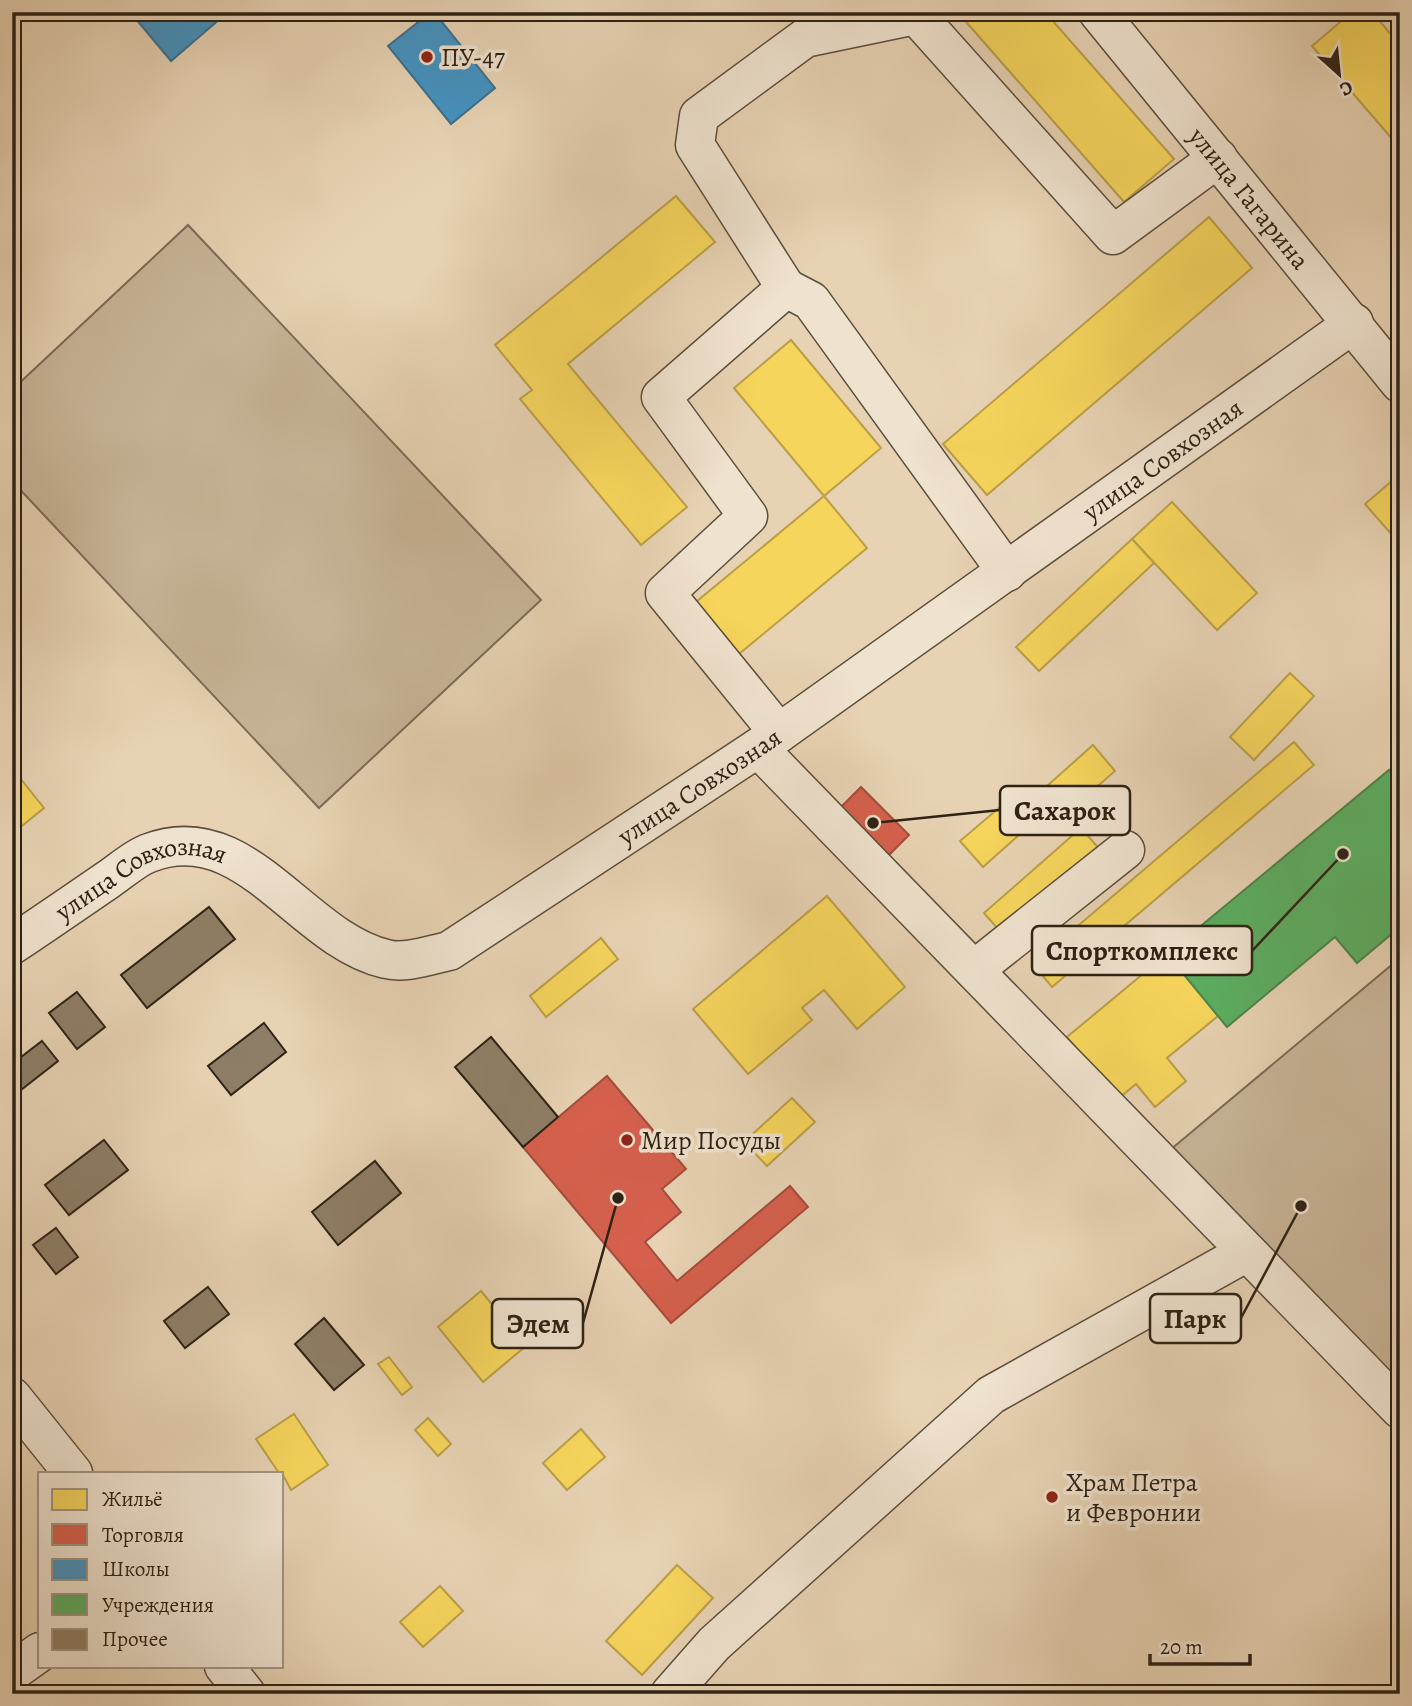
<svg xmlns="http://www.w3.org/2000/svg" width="1412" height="1706" viewBox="0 0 1412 1706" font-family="Alegreya,serif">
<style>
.green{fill:#c8b498;stroke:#7b6b56;stroke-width:2}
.homes{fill:#f6d55c;stroke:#ba9f46;stroke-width:2}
.shops{fill:#d6604d;stroke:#a44d3c;stroke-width:2}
.schools{fill:#4393c3;stroke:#3d718e;stroke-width:2}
.public{fill:#5aae61;stroke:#4d844a;stroke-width:2}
.building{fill:#8e7e67;stroke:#2e2214;stroke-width:2}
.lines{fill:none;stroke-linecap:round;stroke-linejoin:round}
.minor-casing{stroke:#5c4e3c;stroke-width:41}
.minor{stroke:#efe2ce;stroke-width:38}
.poi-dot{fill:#8f2418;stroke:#efe2ce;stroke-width:2.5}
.labels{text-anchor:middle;stroke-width:7;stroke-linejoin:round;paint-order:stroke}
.poi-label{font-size:26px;fill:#2e2214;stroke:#efe2ce;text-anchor:start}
.street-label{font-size:26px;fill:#2e2214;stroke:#efe2ce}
.leader{fill:none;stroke:#2e2214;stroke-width:2.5}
.callout-dot{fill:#2e2214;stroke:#efe2ce;stroke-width:2.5}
.callout{fill:#efe2ce;stroke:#2e2214;stroke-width:2.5}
.callout-label{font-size:28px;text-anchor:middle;font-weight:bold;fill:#2e2214}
</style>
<rect width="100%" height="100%" fill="#e7d2b3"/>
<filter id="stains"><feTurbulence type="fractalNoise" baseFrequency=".00286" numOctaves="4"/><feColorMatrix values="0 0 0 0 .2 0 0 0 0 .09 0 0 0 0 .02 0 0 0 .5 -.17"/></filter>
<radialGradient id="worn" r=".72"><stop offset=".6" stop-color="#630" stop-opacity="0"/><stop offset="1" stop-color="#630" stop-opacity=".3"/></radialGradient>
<g class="green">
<polygon points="188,225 541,600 319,808 12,481 12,390"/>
<polygon points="1400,958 1400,1409 1158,1160"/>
</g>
<g class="homes">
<polygon points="963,12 1045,12 1174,159 1124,202 960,15"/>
<polygon points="1352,12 1372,12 1400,45 1400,148 1312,46"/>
<polygon points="676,196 715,242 568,364 687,507 641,545 520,399 532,390 495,345"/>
<polygon points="1209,217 1252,268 987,495 943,444"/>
<polygon points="791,340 881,448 824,496 734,388"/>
<polygon points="1400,474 1400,544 1365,504"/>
<polygon points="824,496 867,548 739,654 696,602"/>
<polygon points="1172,502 1257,593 1217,630 1132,539"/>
<polygon points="1132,539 1154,563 1039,671 1016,647"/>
<polygon points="1290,673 1314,696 1254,760 1230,737"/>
<polygon points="1294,742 1314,765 1052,987 1033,964"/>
<polygon points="1093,745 1115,771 1060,819 1038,794"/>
<polygon points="12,768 44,808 12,834"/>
<polygon points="1006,802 1028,827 983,867 960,841"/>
<polygon points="1081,828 1103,853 1006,938 984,913"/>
<polygon points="827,896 905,987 857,1029 824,990 802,1008 812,1020 748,1074 693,1009"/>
<polygon points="601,938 618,959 546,1017 530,996"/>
<polygon points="1167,954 1218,1016 1167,1058 1186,1081 1155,1107 1136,1084 1118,1099 1067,1037"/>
<polygon points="792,1098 815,1122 767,1166 744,1142"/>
<polygon points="481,1291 526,1346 483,1382 438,1327"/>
<polygon points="389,1357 412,1387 402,1395 378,1364"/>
<polygon points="294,1414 328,1465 291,1490 282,1473 279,1473 256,1439"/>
<polygon points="428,1418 451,1444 438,1456 415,1430"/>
<polygon points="581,1429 605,1457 567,1490 543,1463"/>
<polygon points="677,1565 713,1598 642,1675 606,1641"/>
<polygon points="440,1586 463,1611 423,1647 400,1622"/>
</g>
<g class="shops">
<polygon points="861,787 909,835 886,858 838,810"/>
<polygon points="607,1076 686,1169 662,1189 681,1212 645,1242 677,1281 790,1186 808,1207 671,1323 523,1147"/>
</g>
<g class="schools">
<polygon points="130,12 228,12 171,61"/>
<polygon points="431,12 434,12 495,88 451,124 388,46"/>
</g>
<polygon class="public" points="1389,770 1400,782 1400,927 1357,963 1335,937 1227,1027 1167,954"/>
<g class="building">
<polygon points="209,907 235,939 147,1008 121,975"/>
<polygon points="77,992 105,1027 77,1049 49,1013"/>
<polygon points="264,1023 286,1052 231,1095 208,1066"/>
<polygon points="491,1037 558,1117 523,1147 455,1067"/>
<polygon points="42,1041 58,1061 12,1097 12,1064"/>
<polygon points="104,1140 128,1170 69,1215 45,1185"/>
<polygon points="375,1161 401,1193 338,1245 312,1212"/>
<polygon points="56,1228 78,1257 56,1274 33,1245"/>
<polygon points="208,1287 229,1314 185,1348 164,1321"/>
<polygon points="324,1318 364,1365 334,1390 295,1344"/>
</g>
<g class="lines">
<defs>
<g id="minor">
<polyline points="919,12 916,15 1113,235 1218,158"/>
<path id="s1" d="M1098,12L1400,383"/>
<polyline points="786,288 695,145 699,116 805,38 916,15"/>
<polyline points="779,733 665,593 748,516 661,397 786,288 811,301 1007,572"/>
<polyline points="758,748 1400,1409"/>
<path id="s2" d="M12,945C45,923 77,901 109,879C121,871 135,858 149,853C246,816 300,939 386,959C405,964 430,955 449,951L758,748L1354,323"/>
<polyline points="974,970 1125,850"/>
<polyline points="12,1397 73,1473"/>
<polyline points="224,1666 246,1694"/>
<polyline points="12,1672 40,1652"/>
<polyline points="670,1694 714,1644 991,1395 1247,1252"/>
</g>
</defs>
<use href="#minor" class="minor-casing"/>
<use href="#minor" class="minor"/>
</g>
<g class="poi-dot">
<circle cx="427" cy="57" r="7"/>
<circle cx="627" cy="1140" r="7"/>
<circle cx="1052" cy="1497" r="7"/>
</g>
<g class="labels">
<g class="poi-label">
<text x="441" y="66">ПУ-47</text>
<text x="641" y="1149">Мир Посуды</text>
<text x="1066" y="1491">Храм Петра<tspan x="1066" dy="30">и Февронии</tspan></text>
</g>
<g class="street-label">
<text dy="9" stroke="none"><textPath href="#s1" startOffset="240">улица Гагарина</textPath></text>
<text dy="9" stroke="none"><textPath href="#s2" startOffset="1367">улица Совхозная</textPath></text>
<text dy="9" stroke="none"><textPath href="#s2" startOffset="800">улица Совхозная</textPath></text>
<text dy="9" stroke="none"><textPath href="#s2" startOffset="150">улица Совхозная</textPath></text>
</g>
</g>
<path class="leader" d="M873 823L1000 810M1343 854L1252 951M1301 1206L1241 1318M618 1198L583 1323"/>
<g class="callout-dot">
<circle cx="873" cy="823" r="7"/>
<circle cx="1343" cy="854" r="7"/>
<circle cx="1301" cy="1206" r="7"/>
<circle cx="618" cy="1198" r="7"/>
</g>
<g class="callout">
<rect x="1000" y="786" width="130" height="49" rx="7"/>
<rect x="1032" y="926" width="220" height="49" rx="7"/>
<rect x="1150" y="1294" width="91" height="49" rx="7"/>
<rect x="492" y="1299" width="91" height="49" rx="7"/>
</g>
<g class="callout-label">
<text x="1065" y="820">Сахарок</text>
<text x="1142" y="960">Спорткомплекс</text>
<text x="1195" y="1328">Парк</text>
<text x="538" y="1333">Эдем</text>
</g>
<rect width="1412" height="1706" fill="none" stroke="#e7d2b3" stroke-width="42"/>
<rect x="14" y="14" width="1384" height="1678" fill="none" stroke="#2e2214" stroke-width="3.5"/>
<rect x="21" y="21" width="1370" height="1664" fill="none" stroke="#2e2214" stroke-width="2"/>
<rect x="38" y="1472" width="245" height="196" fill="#efe2ce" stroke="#a29584" stroke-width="2"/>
<rect x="52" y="1489" width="35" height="21" fill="#f6d55c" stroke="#a29584" stroke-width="2"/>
<text x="102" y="1506" font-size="21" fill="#2e2214">Жильё</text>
<rect x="52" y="1524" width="35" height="21" fill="#d6604d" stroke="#a29584" stroke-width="2"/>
<text x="102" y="1542" font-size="21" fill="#2e2214">Торговля</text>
<rect x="52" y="1559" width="35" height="21" fill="#4393c3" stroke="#a29584" stroke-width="2"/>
<text x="102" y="1576" font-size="21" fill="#2e2214">Школы</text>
<rect x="52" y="1594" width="35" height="21" fill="#5aae61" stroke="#a29584" stroke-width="2"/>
<text x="102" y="1612" font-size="21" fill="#2e2214">Учреждения</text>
<rect x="52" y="1629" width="35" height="21" fill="#8e7e67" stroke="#a29584" stroke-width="2"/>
<text x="102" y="1646" font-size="21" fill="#2e2214">Прочее</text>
<g transform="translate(1339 74) rotate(153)" stroke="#efe2ce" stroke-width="5" paint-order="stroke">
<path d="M0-5L12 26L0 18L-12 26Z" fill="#2e2214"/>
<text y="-10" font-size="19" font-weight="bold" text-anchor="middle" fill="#2e2214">С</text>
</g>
<path d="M1150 1654v10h100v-10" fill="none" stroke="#2e2214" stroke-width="3.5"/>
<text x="1160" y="1654" font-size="21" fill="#2e2214" stroke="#efe2ce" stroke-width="5" paint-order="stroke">20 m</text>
<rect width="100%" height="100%" filter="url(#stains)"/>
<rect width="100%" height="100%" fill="url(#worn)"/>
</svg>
